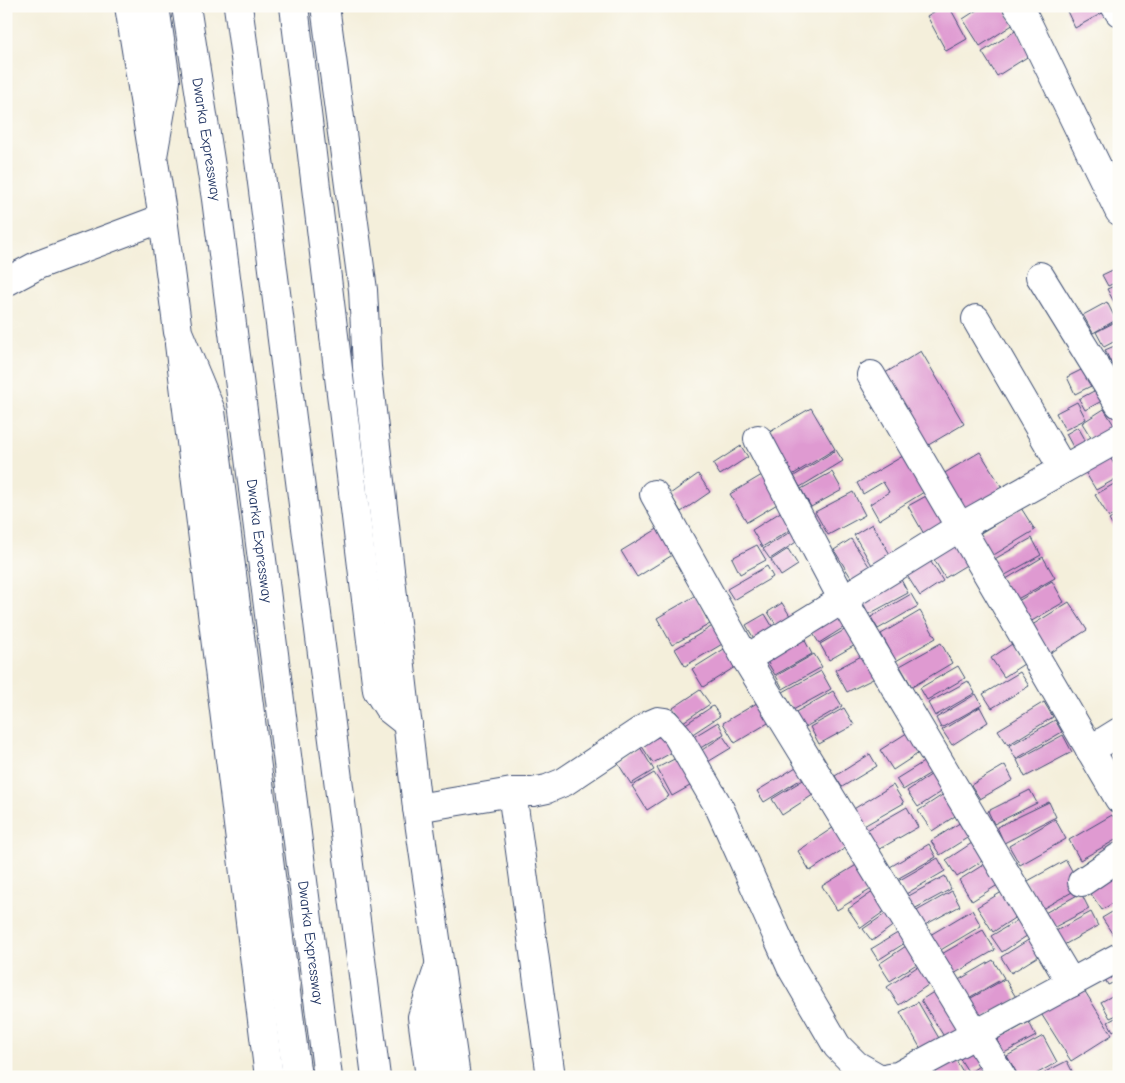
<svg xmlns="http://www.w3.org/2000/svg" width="1125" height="1083" viewBox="0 0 1125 1083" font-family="'Comic Neue',sans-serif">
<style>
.building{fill:#df9ad1}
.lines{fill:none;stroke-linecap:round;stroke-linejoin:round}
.minor-casing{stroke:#3c4c71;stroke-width:30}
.major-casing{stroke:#3c4c71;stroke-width:30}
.highway-casing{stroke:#3c4c71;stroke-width:30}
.minor{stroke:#fff;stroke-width:28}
.major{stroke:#fff;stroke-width:28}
.highway{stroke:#fff;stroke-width:28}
.labels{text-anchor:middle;stroke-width:5;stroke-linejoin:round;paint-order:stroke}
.street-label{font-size:15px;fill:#1b2f5e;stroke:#fdfcf7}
</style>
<rect width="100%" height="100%" fill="#fdfcf7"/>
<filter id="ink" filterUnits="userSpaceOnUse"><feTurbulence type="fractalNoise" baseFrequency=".02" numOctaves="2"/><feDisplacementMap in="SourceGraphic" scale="10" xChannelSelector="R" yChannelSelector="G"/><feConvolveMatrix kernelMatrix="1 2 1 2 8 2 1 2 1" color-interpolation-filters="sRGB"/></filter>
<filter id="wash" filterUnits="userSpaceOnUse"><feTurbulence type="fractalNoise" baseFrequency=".0096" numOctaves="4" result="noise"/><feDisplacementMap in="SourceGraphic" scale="20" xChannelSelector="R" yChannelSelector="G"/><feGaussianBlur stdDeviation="1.12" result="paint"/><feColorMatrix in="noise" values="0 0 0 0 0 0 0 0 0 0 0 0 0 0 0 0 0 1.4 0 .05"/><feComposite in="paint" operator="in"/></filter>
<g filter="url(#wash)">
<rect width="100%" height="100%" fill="#f4efdb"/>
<g id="blocks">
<g class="building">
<polygon points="944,6 949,6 967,39 946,51 927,16"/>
<polygon points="983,6 1002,6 1014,24 980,46 963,19"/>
<polygon points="1071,6 1115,6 1075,28 1066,9"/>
<polygon points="1017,30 1032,54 997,76 982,52"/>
<polygon points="1119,267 1119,281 1108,286 1102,275"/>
<polygon points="1119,284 1119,300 1114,302 1107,289"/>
<polygon points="1107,302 1116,320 1093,333 1083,315"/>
<polygon points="1119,320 1119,339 1104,347 1096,332"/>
<polygon points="1119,344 1119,362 1112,365 1105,350"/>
<polygon points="921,351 964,424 925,447 882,375"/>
<polygon points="1093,364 1101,381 1075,394 1067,377"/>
<polygon points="1105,385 1111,396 1085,410 1079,399"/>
<polygon points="1077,402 1086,419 1065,430 1056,413"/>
<polygon points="811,408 835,449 792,475 768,433"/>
<polygon points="1104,409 1117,430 1095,444 1082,423"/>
<polygon points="1078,427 1091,450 1078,456 1066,434"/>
<polygon points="741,446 748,457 720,475 713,464"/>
<polygon points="836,450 843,461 800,487 794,476"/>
<polygon points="1106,451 1119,472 1119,477 1096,490 1081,465"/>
<polygon points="980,452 1006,494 968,516 943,474"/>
<polygon points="903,456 924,492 879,520 870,504 889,492 883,482 863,494 857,483"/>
<polygon points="767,472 784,500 747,522 730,494"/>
<polygon points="832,472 842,490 811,507 801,489"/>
<polygon points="698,474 710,492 681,512 670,494"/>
<polygon points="1119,481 1119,512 1109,517 1095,495"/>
<polygon points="937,490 956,524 928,541 908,506"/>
<polygon points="853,492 865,515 828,535 815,512"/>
<polygon points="787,508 797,526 762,547 752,530"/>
<polygon points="1021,508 1035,530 992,556 979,534"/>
<polygon points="1119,514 1119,536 1109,520"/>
<polygon points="872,524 894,561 876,572 854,535"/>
<polygon points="664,525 679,551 637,577 621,551"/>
<polygon points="798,527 804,537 770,559 763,549"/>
<polygon points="957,534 973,561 945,578 929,551"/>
<polygon points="1032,538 1041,555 1000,578 991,561"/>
<polygon points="851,539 873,572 855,584 834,550"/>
<polygon points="757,545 766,560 740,574 732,558"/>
<polygon points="788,549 798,565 781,576 771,560"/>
<polygon points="924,551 943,581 920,596 901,566"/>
<polygon points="1043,557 1055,578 1012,602 1001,582"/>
<polygon points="767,566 773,577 734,600 727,589"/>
<polygon points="897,572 908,593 869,614 858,594"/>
<polygon points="1052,581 1064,602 1025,625 1013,604"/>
<polygon points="911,594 918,606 878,629 871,617"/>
<polygon points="695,596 710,624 672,645 657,618"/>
<polygon points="1069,602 1087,630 1047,655 1029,627"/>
<polygon points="782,603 792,619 778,628 768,612"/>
<polygon points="844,605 854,621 819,643 809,627"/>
<polygon points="920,611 936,638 896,661 881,634"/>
<polygon points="765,614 775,631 756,642 746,625"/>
<polygon points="719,622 729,640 685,666 675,649"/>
<polygon points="855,624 864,640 829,660 820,644"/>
<polygon points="802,635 812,654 775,675 764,656"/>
<polygon points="1015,642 1027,662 1004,677 991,658"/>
<polygon points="941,643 952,663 912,687 900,666"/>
<polygon points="732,644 743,662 703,687 692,669"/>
<polygon points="867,653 879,676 847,692 835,670"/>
<polygon points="814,654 822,667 783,689 776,676"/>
<polygon points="958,666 965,678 927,700 920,688"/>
<polygon points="821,671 831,689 793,710 783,692"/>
<polygon points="1020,672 1029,686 992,708 983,694"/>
<polygon points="968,681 975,693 935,716 928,703"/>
<polygon points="700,690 710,704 683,722 673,708"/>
<polygon points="833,691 842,706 802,729 794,713"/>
<polygon points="976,694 982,705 941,728 936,718"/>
<polygon points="767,697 778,717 735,743 723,723"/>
<polygon points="1044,702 1053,717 1008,745 998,730"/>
<polygon points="713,706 720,716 691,735 684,725"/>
<polygon points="980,707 988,722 952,745 942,730"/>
<polygon points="844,708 854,725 819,744 810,727"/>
<polygon points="1055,720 1062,732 1016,759 1009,746"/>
<polygon points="718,722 724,734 697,750 690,739"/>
<polygon points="913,729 925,749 893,770 880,750"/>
<polygon points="665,734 678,749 653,763 641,745"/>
<polygon points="1063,735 1072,752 1025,777 1017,760"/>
<polygon points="723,736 731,748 706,763 699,752"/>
<polygon points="640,747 654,770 631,784 617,762"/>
<polygon points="870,754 877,766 842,787 835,776"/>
<polygon points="682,755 697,782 672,796 657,768"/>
<polygon points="930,758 937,769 903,790 896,779"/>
<polygon points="801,764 808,775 764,802 757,791"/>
<polygon points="1005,765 1013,780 980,799 971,785"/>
<polygon points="938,770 949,787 918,807 907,791"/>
<polygon points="654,773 669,796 647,810 632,786"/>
<polygon points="813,774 822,789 782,815 772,799"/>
<polygon points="893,785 904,803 862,827 852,810"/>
<polygon points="950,790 963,811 932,831 918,811"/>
<polygon points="1030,790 1037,803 994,824 988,811"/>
<polygon points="1049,802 1056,817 1004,843 997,827"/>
<polygon points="907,807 918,827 876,851 865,831"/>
<polygon points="1112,815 1119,826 1119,838 1080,860 1069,840"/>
<polygon points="966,819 975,833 940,855 931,841"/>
<polygon points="1055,819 1066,839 1020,865 1009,846"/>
<polygon points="840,823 853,843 810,871 798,851"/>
<polygon points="978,839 990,856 957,877 946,860"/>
<polygon points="929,844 936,857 897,879 890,867"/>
<polygon points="938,858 945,871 906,894 898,881"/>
<polygon points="991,860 1004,881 972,901 959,880"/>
<polygon points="1066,860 1081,887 1042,909 1026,882"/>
<polygon points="863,861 878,885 837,910 822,886"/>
<polygon points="1119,870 1119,899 1102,910 1089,891"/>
<polygon points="945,876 951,889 912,910 905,898"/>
<polygon points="880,887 893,905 861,928 848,909"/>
<polygon points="1010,887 1025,911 993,932 977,907"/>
<polygon points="952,891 960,906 921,927 913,913"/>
<polygon points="1081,893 1089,909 1051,929 1043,914"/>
<polygon points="894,908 902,919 872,941 863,929"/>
<polygon points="1119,908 1119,940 1117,941 1102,918"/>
<polygon points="972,910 981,926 934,954 925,938"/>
<polygon points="1091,912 1098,926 1062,946 1054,932"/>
<polygon points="1026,915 1036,930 1002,952 991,936"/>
<polygon points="906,928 913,938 878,960 871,949"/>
<polygon points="983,930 995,950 952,975 940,955"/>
<polygon points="1038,934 1048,950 1011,973 1001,957"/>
<polygon points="915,940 926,958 890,981 879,964"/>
<polygon points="993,960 1004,978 965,1000 955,982"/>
<polygon points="926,961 938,978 899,1005 887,987"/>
<polygon points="1119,967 1119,980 1108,985 1103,975"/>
<polygon points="1005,979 1017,999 976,1023 964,1002"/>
<polygon points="1081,985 1112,1035 1071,1061 1040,1012"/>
<polygon points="943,986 967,1024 945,1038 921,1000"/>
<polygon points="1119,992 1119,1014 1110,1018 1101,1002"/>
<polygon points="918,1002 940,1040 922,1051 900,1012"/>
<polygon points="1119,1016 1119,1028 1113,1031 1108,1022"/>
<polygon points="1029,1022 1036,1036 1004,1053 997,1039"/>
<polygon points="1043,1036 1057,1062 1031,1077 1019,1077 1007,1056"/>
<polygon points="978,1042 989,1059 969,1073 957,1054"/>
<polygon points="953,1055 966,1077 939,1077 933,1067"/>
<polygon points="1067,1061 1075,1077 1047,1077 1045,1072"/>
<polygon points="991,1062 995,1077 970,1077 969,1075"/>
</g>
</g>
</g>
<g filter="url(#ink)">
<use href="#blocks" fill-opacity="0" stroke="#3c4c71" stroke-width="1"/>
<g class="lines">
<defs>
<g id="minor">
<polyline points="129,6 152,149"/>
<polyline points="325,6 363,290 367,367 417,808 456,1077"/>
<polyline points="1017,6 1024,16 1119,211"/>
<polyline points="1115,6 1119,12"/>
<polyline points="1040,276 1119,404"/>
<polyline points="6,282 38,265 163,218"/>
<polyline points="976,319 1063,469"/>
<polyline points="179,344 269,1077"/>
<polyline points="871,375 1119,799"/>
<polyline points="758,439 842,598 1071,983"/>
<polyline points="654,494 746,659 1002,1077"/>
<polyline points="746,659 960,527 1119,438"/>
<polyline points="1090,750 1119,732"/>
<polyline points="512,792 551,1077"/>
<polyline points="417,808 512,792 533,792 547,789 564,782 651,724 658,721 665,722 677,735 720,809 791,967 837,1046 856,1065 877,1077"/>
<polyline points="1082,882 1119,857"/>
<polyline points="889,1077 898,1076 1119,957"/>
</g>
<g id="major">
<polyline points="155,6 166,81 153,156 163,218 178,332 211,411 297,1077"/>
<polyline points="294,6 377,690 389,709 408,724"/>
<polyline points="430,1077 422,1017 439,966"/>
</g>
<g id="highway">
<path id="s1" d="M186,6L216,199L328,1077"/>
<polyline points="238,6 261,175 376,1077"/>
</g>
</defs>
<use href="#minor" class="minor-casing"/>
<use href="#major" class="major-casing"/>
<use href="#highway" class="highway-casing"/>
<use href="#minor" class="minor"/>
<use href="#major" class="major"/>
<use href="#highway" class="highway"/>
</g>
</g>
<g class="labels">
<g class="street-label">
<text dy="5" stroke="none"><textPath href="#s1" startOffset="135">Dwarka Expressway</textPath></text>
<text dy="5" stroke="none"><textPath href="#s1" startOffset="540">Dwarka Expressway</textPath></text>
<text dy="5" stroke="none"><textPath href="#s1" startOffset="945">Dwarka Expressway</textPath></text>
</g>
</g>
<rect width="1125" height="1083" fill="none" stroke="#fdfcf7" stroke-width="25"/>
</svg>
